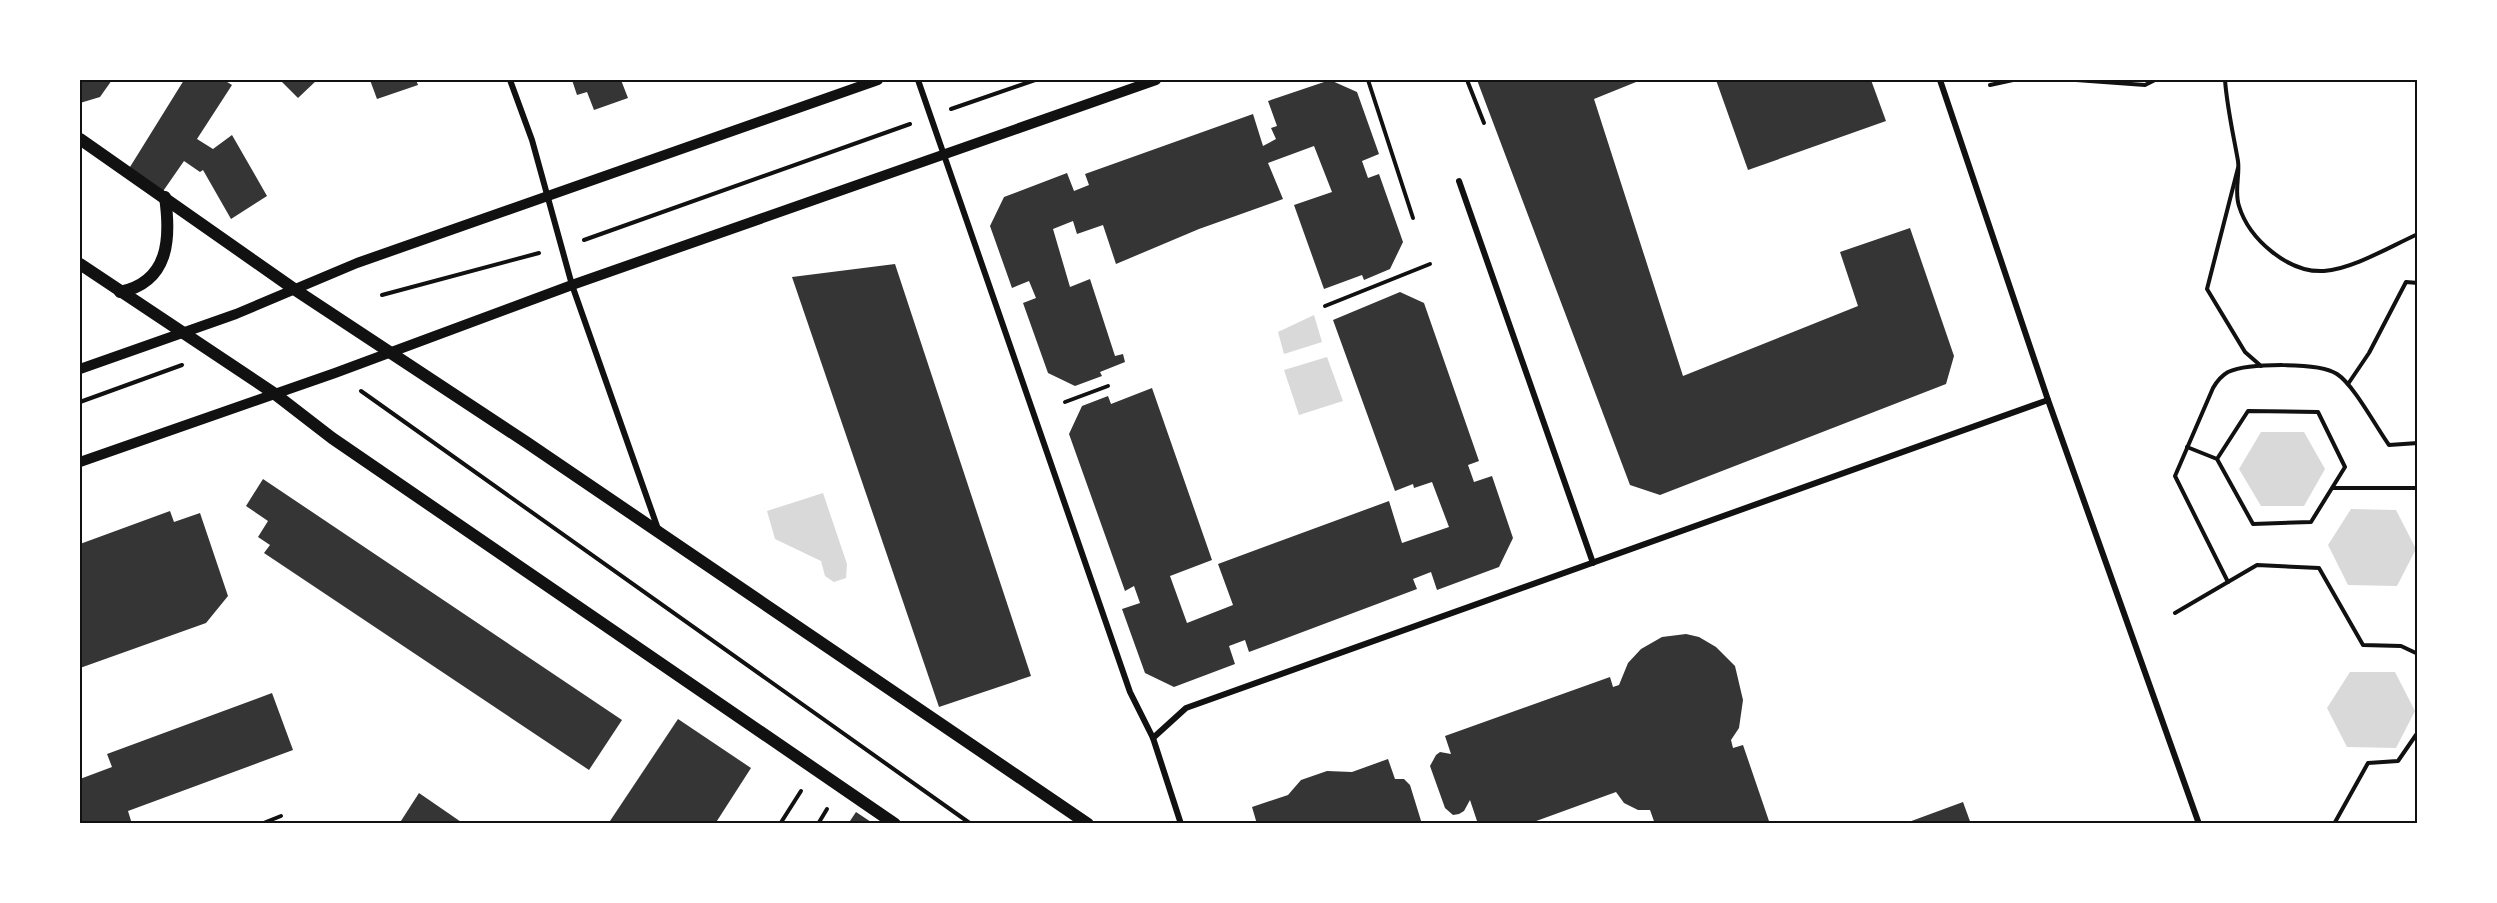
<svg xmlns="http://www.w3.org/2000/svg" width="2497" height="903" viewBox="0 0 2497 903" font-family="'Space Grotesk',sans-serif">
<style>
.water{fill:#d9d9d9}
.building{fill:#353535}
.lines{fill:none;stroke-linecap:round;stroke-linejoin:round}
.path{stroke:#111;stroke-width:4}
.minor{stroke:#111;stroke-width:6}
.tertiary{stroke:#111;stroke-width:10}
.secondary{stroke:#111;stroke-width:12}
.neatline{fill:none;stroke:#111;stroke-width:2}
</style>
<rect width="100%" height="100%" fill="#fff"/>
<g class="water">
<polygon points="1314,315 1322,342 1284,354 1278,332"/>
<polygon points="1327,357 1343,401 1299,415 1284,370"/>
<polygon points="2261,432 2304,432 2325,469 2304,506 2261,506 2239,469"/>
<polygon points="823,493 847,564 846,578 834,582 825,576 821,561 775,539 767,511"/>
<polygon points="2351,509 2396,510 2416,549 2397,586 2348,585 2328,545"/>
<polygon points="2350,672 2395,672 2415,711 2396,748 2347,747 2327,708"/>
</g>
<g class="building">
<polygon points="80,80 112,80 100,97 80,103"/>
<polygon points="184,80 224,80 232,85 197,139 213,149 232,135 267,196 231,219 203,170 200,172 184,161 159,197 125,175"/>
<polygon points="280,80 317,80 298,98"/>
<polygon points="370,80 416,80 418,85 377,99"/>
<polygon points="572,80 621,80 628,98 594,110 587,92 577,95"/>
<polygon points="1330,80 1357,92 1379,154 1362,161 1368,178 1379,174 1403,242 1390,269 1364,280 1362,275 1324,289 1294,205 1332,192 1314,146 1268,163 1283,199 1199,229 1116,264 1103,225 1077,234 1073,221 1053,229 1070,287 1090,279 1115,356 1123,354 1125,362 1100,372 1102,376 1075,386 1048,373 1023,303 1036,298 1029,281 1012,288 990,226 1004,197 1067,173 1074,191 1089,185 1085,174 1253,114 1263,146 1276,139 1271,128 1277,126 1268,101"/>
<polygon points="1477,80 1641,80 1594,99 1683,376 1858,306 1840,252 1910,228 1954,356 1946,384 1660,495 1630,485"/>
<polygon points="1716,80 1871,80 1886,121 1748,170"/>
<polygon points="895,264 1031,676 939,707 792,277"/>
<polygon points="1400,292 1424,303 1479,461 1468,465 1474,482 1492,476 1513,538 1499,567 1437,590 1431,572 1413,579 1417,589 1249,652 1245,640 1229,646 1235,664 1174,687 1145,673 1122,609 1140,603 1134,586 1125,591 1069,434 1082,406 1108,396 1111,404 1152,388 1212,560 1170,576 1187,623 1233,605 1218,564 1389,501 1402,543 1449,527 1432,482 1414,488 1413,484 1395,491 1333,320"/>
<polygon points="263,479 622,720 589,770 264,553 270,545 258,537 268,521 246,506"/>
<polygon points="170,511 174,522 200,513 228,596 206,623 80,668 80,544"/>
<polygon points="1686,634 1699,637 1716,647 1735,666 1743,700 1739,728 1731,740 1733,748 1743,745 1770,824 1655,824 1650,810 1638,810 1624,803 1616,792 1528,824 1478,824 1470,800 1464,811 1459,814 1453,815 1445,808 1430,766 1436,755 1440,752 1451,754 1445,736 1610,677 1613,687 1619,685 1628,663 1641,649 1662,637"/>
<polygon points="272,693 293,750 128,811 132,824 80,824 80,779 112,767 107,754"/>
<polygon points="678,719 751,768 715,824 608,824"/>
<polygon points="1388,759 1395,779 1404,779 1410,785 1422,824 1257,824 1252,807 1288,795 1301,780 1327,771 1352,772"/>
<polygon points="419,793 464,824 399,824"/>
<polygon points="1963,802 1971,824 1906,824 1906,823"/>
<polygon points="856,812 874,824 848,824"/>
</g>
<g class="lines">
<g class="path">
<polyline points="1368,80 1413,218"/>
<polyline points="1467,80 1484,123"/>
<polyline points="2076,80 2145,85 2155,80"/>
<path d="M2225,80C2227,107 2233,133 2238,161C2240,176 2234,191 2239,206C2249,239 2288,273 2324,271C2353,269 2391,246 2418,234"/>
<polyline points="1990,85 2013,80"/>
<polyline points="951,109 1035,80"/>
<polyline points="2238,168 2207,289 2245,352 2261,366"/>
<polyline points="584,240 910,124"/>
<polyline points="382,295 539,253"/>
<polyline points="1325,306 1430,264"/>
<polyline points="2348,384 2369,353 2406,282 2418,283"/>
<polyline points="361,391 971,824"/>
<polyline points="80,402 182,365"/>
<polyline points="1065,402 1108,386"/>
<polyline points="2187,447 2217,459 2248,411 2318,412 2345,467 2311,522 2253,524 2217,459"/>
<polyline points="2333,488 2418,488"/>
<path d="M2228,582L2175,476L2213,388C2217,381 2221,376 2228,372C2249,363 2319,362 2337,374C2354,385 2376,427 2389,445L2418,443"/>
<polyline points="2175,613 2257,565 2319,568 2363,645 2401,646 2418,654"/>
<polyline points="261,824 281,816"/>
<polyline points="780,824 801,791"/>
<polyline points="818,824 827,809"/>
<polyline points="2334,824 2368,763 2398,761 2418,732"/>
</g>
<g class="minor">
<polyline points="510,80 532,140 572,285 658,529"/>
<polyline points="918,80 1130,692 1153,738 1181,824"/>
<polyline points="1940,80 2048,400 2199,824"/>
<polyline points="1459,181 1593,563"/>
<polyline points="1153,738 1186,708 2048,400"/>
</g>
<g class="tertiary">
<polyline points="80,369 236,314 357,263 878,80"/>
<polyline points="80,462 335,373 572,285 1156,80"/>
</g>
<g class="secondary">
<polyline points="80,139 294,289 526,442 1088,824"/>
<polyline points="80,264 275,394 332,438 895,824"/>
<path d="M120,292C169,282 171,239 165,197"/>
</g>
</g>
<rect width="2497" height="903" fill="none" stroke="#ffffff" stroke-width="162"/>
<rect x="81" y="81" width="2335" height="741" class="neatline"/>
</svg>
